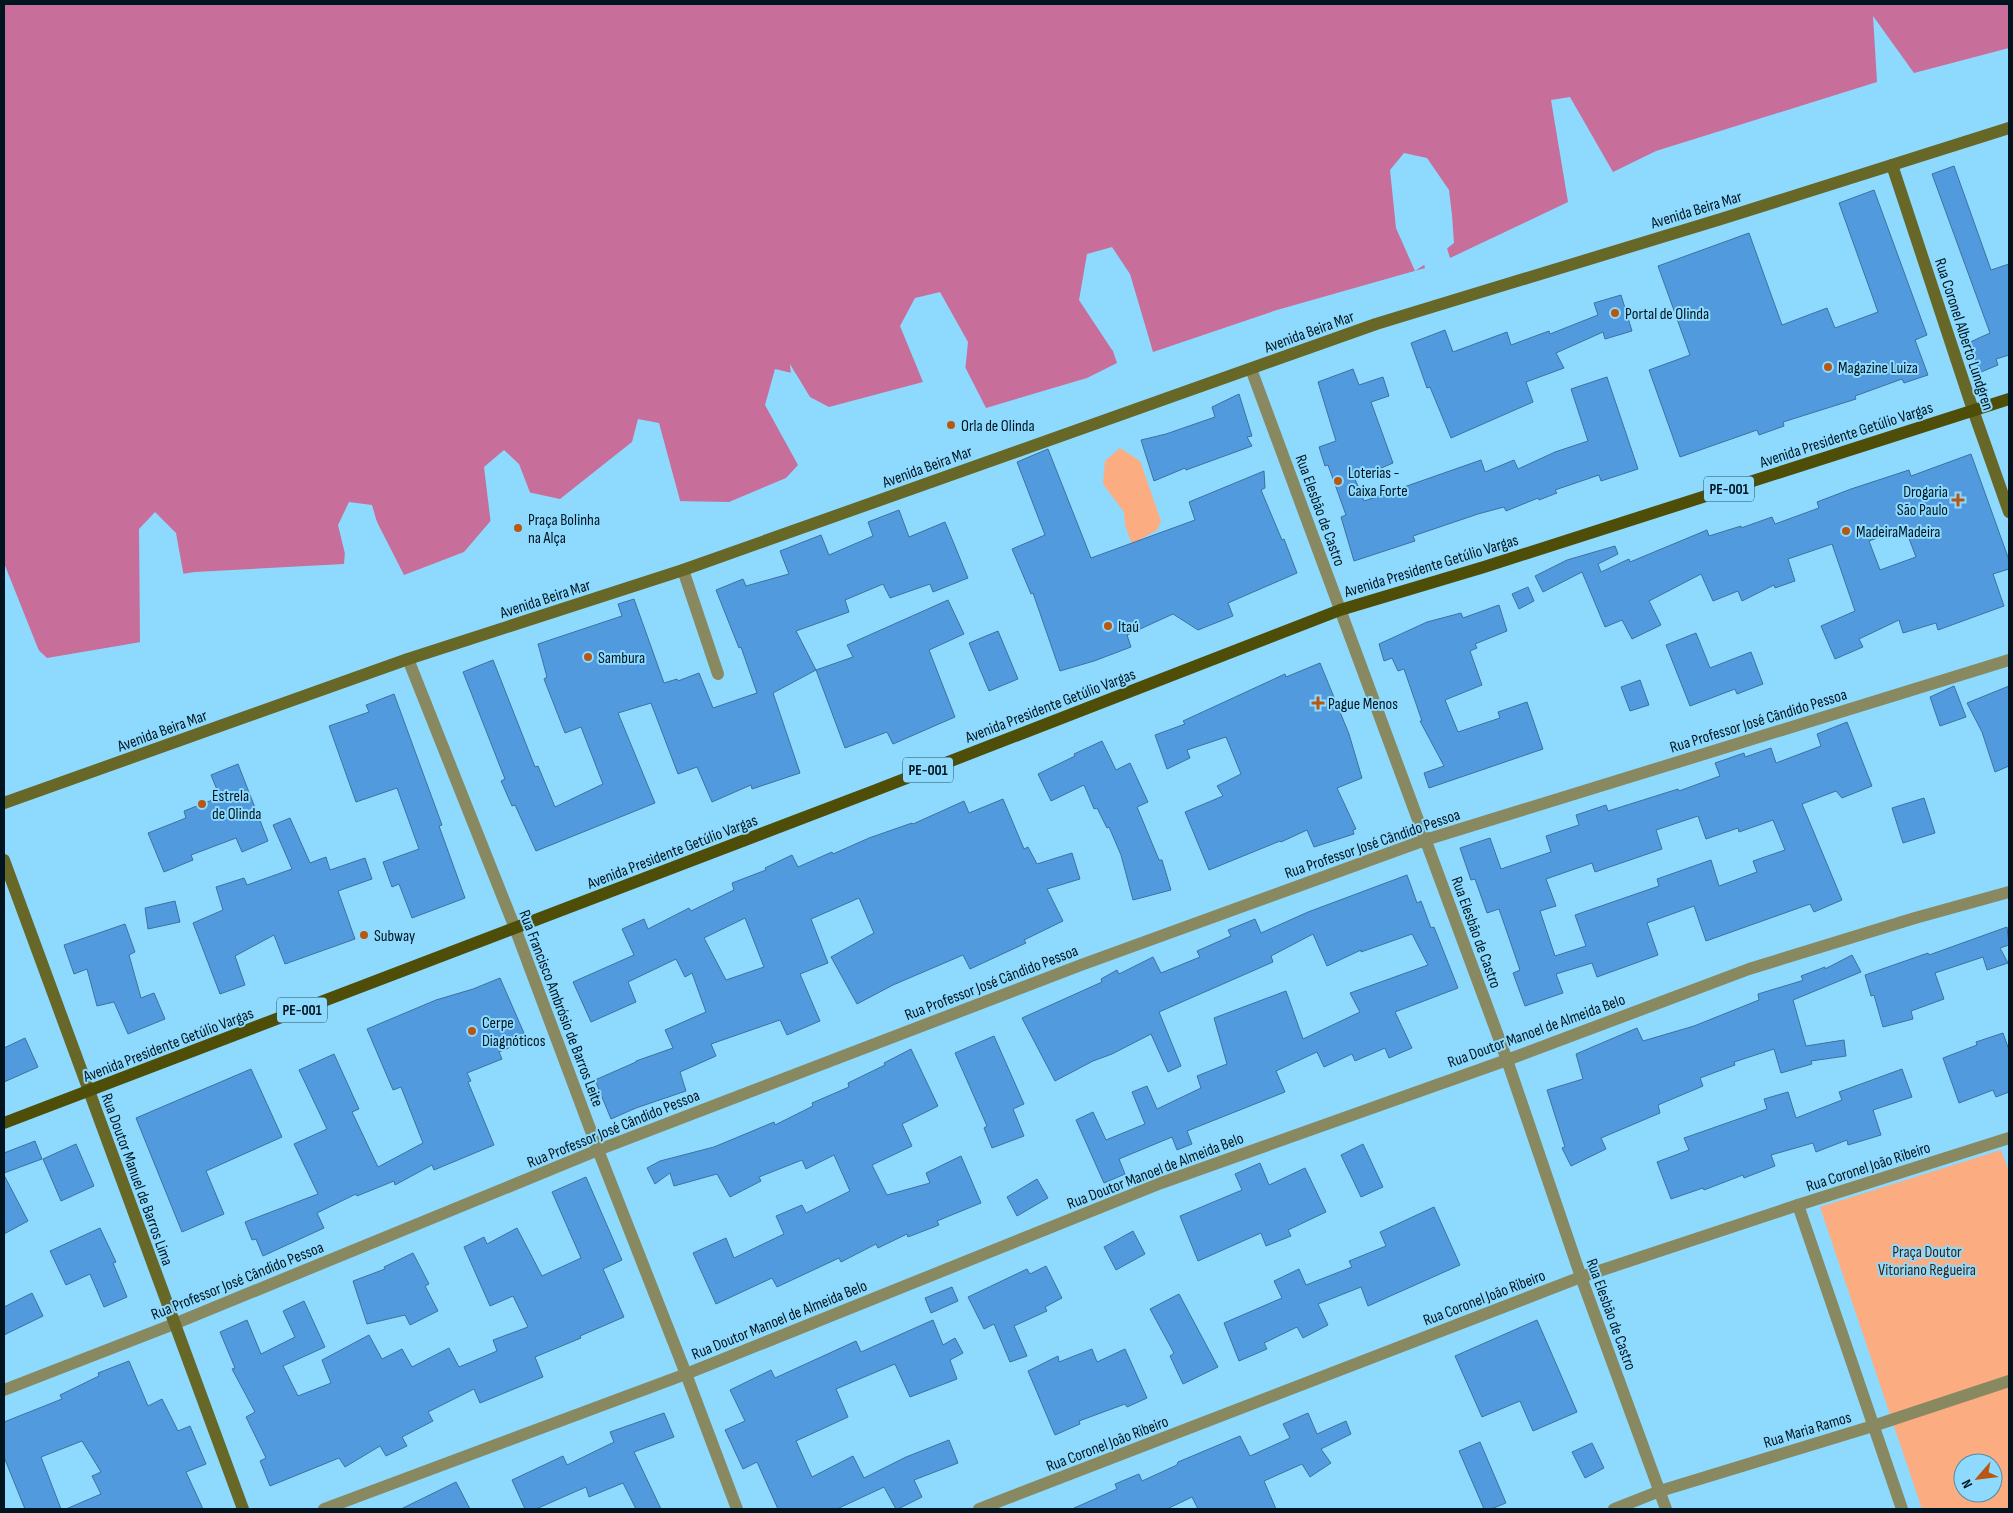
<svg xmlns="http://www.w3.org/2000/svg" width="2013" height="1513" viewBox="0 0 2013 1513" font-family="'Sofia Sans Condensed',sans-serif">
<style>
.green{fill:#fbac80;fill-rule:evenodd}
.water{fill:#c76e9b}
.pier{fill:#8ddafe}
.building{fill:#529ade;stroke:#4070a0;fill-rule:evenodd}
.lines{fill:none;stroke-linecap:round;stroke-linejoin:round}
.street{stroke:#888961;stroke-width:12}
.secondary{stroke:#676728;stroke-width:12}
.primary{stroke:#4e4e08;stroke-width:12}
.poi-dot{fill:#b75712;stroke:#8ddafe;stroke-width:2}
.labels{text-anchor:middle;stroke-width:4;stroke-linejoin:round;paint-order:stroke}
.shield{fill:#8ddafe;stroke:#2a5063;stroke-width:1}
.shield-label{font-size:15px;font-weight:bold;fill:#001520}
.street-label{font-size:16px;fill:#001520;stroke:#8ddafe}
.poi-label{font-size:16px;fill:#001520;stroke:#8ddafe;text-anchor:start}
.park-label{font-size:16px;fill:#411f09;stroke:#8ddafe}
</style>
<rect width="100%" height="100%" fill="#8ddafe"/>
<g class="green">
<polygon points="1120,448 1140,461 1161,521 1157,530 1132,544 1125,525 1124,512 1103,484 1105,461"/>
<path d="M2001,1150L2009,1171V1509H1922L1820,1207ZM1963,1463H1993V1493H1963Z"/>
</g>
<polygon class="water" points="4,4 2009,4 2009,48 1914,73 1873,16 1877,82 1656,151 1613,172 1570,97 1551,100 1568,202 1450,258 1426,179 1403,190 1409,205 1425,268 1277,310 1153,352 1130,274 1104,281 1092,289 1117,363 1087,378 986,408 936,310 926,343 923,382 827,427 790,364 798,465 786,478 729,502 676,501 642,434 560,499 523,491 511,497 464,552 404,575 376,520 347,527 344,564 195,572 169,576 141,642 47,658 27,639 4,644"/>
<g class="pier">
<polygon points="1404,153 1427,158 1449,190 1452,215 1454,243 1445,250 1424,182 1406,191 1411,205 1427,263 1415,271 1396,228 1390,170"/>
<polygon points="1112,247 1130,274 1130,283 1128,277 1105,283 1095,290 1115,350 1112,350 1079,300 1087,254"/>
<polygon points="940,292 968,342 965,372 936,316 929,344 925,384 827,430 793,373 800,464 798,465 765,405 775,369 796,374 810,397 829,407 923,382 900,326 915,298"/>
<polygon points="638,419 659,423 681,504 673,503 642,438 631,446"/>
<polygon points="504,450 519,464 531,495 523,493 513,499 491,525 484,467"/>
<polygon points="349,502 372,505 381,536 375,523 349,529 347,562 338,525"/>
<polygon points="155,512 176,533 184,577 171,579 143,643 140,645 139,529"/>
<polygon points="4,563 41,656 27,641 4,647"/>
<polygon points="4,649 6,651 16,698 14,700 4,703"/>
</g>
<g class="building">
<polygon points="1954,166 1991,270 2009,264 2009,355 1996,359 1998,365 1981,372 1968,343 1990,333 1932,174"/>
<polygon points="1874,190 1927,335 1915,340 1928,375 1904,383 1902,379 1855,396 1856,399 1783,422 1784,426 1759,435 1757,430 1680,457 1649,370 1690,355 1658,266 1749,233 1782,325 1827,308 1835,328 1878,312 1839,203"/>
<polygon points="1621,295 1632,331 1605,339 1603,332 1556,353 1564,368 1526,382 1533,402 1451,438 1430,387 1427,388 1411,343 1445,330 1453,352 1507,332 1511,345 1549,331 1550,334 1598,315 1594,303"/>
<polygon points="1353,369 1359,385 1383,377 1389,396 1371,402 1393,463 1355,479 1364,501 1481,460 1485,472 1514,460 1518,469 1555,452 1588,441 1571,389 1607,377 1638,469 1601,481 1599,475 1555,490 1557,493 1539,500 1538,498 1506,511 1504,507 1478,514 1413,536 1415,541 1354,561 1341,517 1346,515 1328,465 1325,466 1319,447 1336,441 1318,382"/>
<polygon points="1239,394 1252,436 1247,437 1252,446 1186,470 1185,468 1154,481 1141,440 1166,434 1215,417 1212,407"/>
<polygon points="1048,449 1091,558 1195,520 1189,502 1264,471 1265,488 1261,490 1282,540 1284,539 1297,573 1228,603 1233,616 1198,630 1173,614 1127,635 1131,647 1094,661 1060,671 1033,593 1031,594 1012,549 1045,535 1017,462"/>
<path d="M1971,454L2009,560V569L1993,574L2004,606L1938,630L1936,623L1903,633L1899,620L1859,639L1863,647L1835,659L1821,626L1855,611L1832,544L1788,559L1795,581L1775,588L1774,585L1742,601L1738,591L1713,601L1701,574L1649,601L1661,625L1632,639L1622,620L1605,627L1582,572L1543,592L1535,576L1567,560L1615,546L1618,554L1598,564L1601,572L1629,559L1630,562L1707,530L1709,536L1741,526V528L1772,517L1775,524L1819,508L1817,502L1851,489L1909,470L1911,476ZM1905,528L1916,557L1880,570L1869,541Z"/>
<polygon points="899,510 909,537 945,522 968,578 933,592 930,584 890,598 883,584 845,600 849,612 796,631 816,670 773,693 800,773 752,789 751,785 712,802 697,767 678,774 651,703 618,713 655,803 536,851 515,805 512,806 501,781 505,779 463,672 493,660 535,767 538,766 555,807 603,784 581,727 565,733 544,679 547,677 538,644 622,616 618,604 634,599 664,683 677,679 678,681 699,673 713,708 757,693 741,647 739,648 716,590 743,579 746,586 789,574 780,551 821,535 829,555 873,536 868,522"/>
<polygon points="1528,587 1534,601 1519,609 1512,594"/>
<polygon points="948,600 964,634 929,650 955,717 893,744 887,732 845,748 816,670 853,657 847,645"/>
<polygon points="1499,605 1507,631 1475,644 1477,648 1470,651 1482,685 1445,700 1458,732 1500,718 1498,712 1527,702 1543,749 1429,788 1424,773 1444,766 1420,721 1422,721 1404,669 1398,671 1392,658 1384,661 1379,644 1427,622 1461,613 1463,618"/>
<polygon points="998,631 1018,679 989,691 969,643"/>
<polygon points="1696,633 1710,668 1751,652 1763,684 1737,694 1735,689 1690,706 1666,645"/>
<polygon points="1320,663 1349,734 1362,778 1337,788 1356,829 1353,830 1354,834 1314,847 1307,830 1281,842 1280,841 1209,870 1185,812 1223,796 1217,786 1241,774 1226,737 1187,750 1190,758 1167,769 1155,735 1185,724 1183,721 1285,674 1286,677"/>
<polygon points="1640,680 1649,705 1630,711 1621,687"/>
<polygon points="1954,686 1966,717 1940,726 1930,697"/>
<polygon points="2009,686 2009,766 1995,772 1982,732 1967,703"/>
<polygon points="394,694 442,825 439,826 465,898 412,918 399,884 392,887 383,862 419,849 397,788 356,802 329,726 369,712 366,705"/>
<path d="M1847,722L1872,786L1842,798L1836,791L1802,804L1842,900L1814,912L1810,904L1706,941L1694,906L1647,923L1658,955L1597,977L1592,963L1556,974L1563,993L1525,1006L1513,973L1520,970L1499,909L1487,913L1475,879L1471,880L1460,848L1490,838L1501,869L1551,852L1546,836L1579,825L1576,815L1606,805L1608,811L1678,789L1679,791L1720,776L1715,763L1744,753L1745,757L1771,748L1776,763L1821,746L1817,734ZM1698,816L1706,839L1738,828L1739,832L1773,820L1785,850L1753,861L1757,872L1719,886L1711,860L1657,879L1659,886L1575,915L1586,946L1555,956L1540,911L1556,906L1546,879L1592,863L1595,872L1662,849L1656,830Z"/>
<polygon points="1102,741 1116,770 1130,763 1148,802 1137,807 1159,860 1162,860 1171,890 1133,900 1121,855 1109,827 1107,828 1097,808 1094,809 1084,785 1051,801 1038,774 1075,756 1074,754"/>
<polygon points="238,764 268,841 242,852 236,838 191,855 193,860 164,872 148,833 186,818 184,811 220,797 211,775"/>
<polygon points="1924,798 1935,833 1903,843 1892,808"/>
<path d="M1003,799L1024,849L1028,847L1037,864L1072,853L1080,879L1047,889L1063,921L1024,940L1026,943L970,969L963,955L893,985L857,1004L831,957L874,933L859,898L811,919L828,963L800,974L820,1021L787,1035L780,1020L711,1044L716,1056L680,1072L686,1091L636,1108L611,1119L595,1080L636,1062V1061L673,1048L665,1030L706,1012L692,973L685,977L676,959L628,982L636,1002L591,1022L573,982L634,955L622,929L644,919L648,929L689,908L691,911L734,890L732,883L766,870L765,868L792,855L798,867L832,852L833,854L869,838L912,823L913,824L964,801L969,813ZM745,918L764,967L726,980L704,938Z"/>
<polygon points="290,818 310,863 326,857 330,870 365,858 372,879 338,891 355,939 285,964 274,935 235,956 245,985 220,994 193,923 223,910 216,887 244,878 247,885 292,869 273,825"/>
<polygon points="1407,875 1417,903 1421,901 1431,928 1434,927 1458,988 1395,1012 1412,1048 1389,1058 1385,1048 1355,1061 1352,1054 1324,1067 1317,1052 1276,1071 1285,1092 1187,1131 1192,1144 1177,1150 1172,1137 1119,1159 1125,1174 1104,1183 1076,1120 1093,1112 1106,1140 1145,1124 1132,1092 1147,1086 1157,1109 1201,1088 1197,1076 1227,1064 1214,1018 1286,991 1303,1039 1360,1012 1350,993 1428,965 1412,934 1361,952 1361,950 1327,966 1313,934 1271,956 1273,962 1159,1012 1181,1066 1168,1072 1151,1034 1112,1054 1093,1061 1055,1081 1022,1018 1102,982 1101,979 1117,970 1119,974 1153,957 1161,973 1200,957 1197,951 1231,936 1228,930 1255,919 1261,933 1308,912"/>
<polygon points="175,901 180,922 148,929 145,908"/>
<polygon points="125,924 135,952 129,955 141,998 154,993 165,1019 128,1034 114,1002 97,1006 87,969 74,974 64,945"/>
<polygon points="2007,927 2009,945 2000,948 2008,963 1987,970 1983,957 1935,973 1944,999 1911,1011 1913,1019 1883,1027 1874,995 1871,996 1865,975 1928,953 1929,955"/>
<polygon points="1852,955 1861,972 1793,1000 1806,1046 1844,1040 1846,1056 1811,1061 1812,1064 1781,1073 1774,1049 1734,1062 1735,1065 1700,1078 1703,1086 1658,1105 1660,1113 1601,1138 1606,1149 1571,1166 1562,1148 1565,1147 1547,1090 1583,1079 1576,1054 1637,1028 1643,1041 1694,1026 1759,1000 1758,994 1801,981 1803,980 1801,976 1825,967 1825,969"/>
<polygon points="500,978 527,1040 499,1052 502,1059 467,1073 471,1081 468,1082 494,1145 434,1170 432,1165 395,1185 394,1181 357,1196 356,1194 317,1213 324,1228 263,1256 256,1239 252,1240 245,1222 318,1194 294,1144 327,1129 299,1070 334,1054 359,1109 352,1112 378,1167 423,1143 401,1087 393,1090 367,1029 436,1000 473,989"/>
<polygon points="2003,1033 2009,1050 2009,1092 1996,1097 1993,1090 1959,1103 1943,1058 1977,1045 1976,1042"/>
<polygon points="994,1036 1024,1104 1013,1109 1024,1136 992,1148 984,1128 987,1126 955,1053"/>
<polygon points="25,1038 38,1067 4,1082 4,1048"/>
<polygon points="911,1049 938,1106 902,1124 912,1146 872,1165 887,1195 930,1183 926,1173 961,1156 981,1203 937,1221 939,1225 908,1237 907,1234 878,1248 876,1244 841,1262 839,1258 777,1287 772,1278 716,1304 693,1253 726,1238 734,1258 784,1234 776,1216 802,1205 806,1213 850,1191 834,1155 806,1169 802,1160 759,1177 761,1181 730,1197 717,1174 674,1186 670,1173 655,1184 647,1168 660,1161 714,1147 774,1122 775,1125 813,1106 812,1103 849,1087 848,1083 885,1065 884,1063"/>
<polygon points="251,1069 282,1137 206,1171 224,1214 182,1232 136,1118"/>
<polygon points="1902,1069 1912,1097 1873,1110 1881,1135 1848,1145 1847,1140 1816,1152 1813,1143 1771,1155 1775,1166 1744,1178 1743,1175 1704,1190 1703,1188 1671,1199 1657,1162 1689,1150 1684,1138 1767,1109 1764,1099 1788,1092 1796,1118 1842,1100 1839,1092"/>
<polygon points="35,1141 42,1159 4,1173 4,1153"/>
<polygon points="76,1144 94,1186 61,1201 43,1159"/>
<polygon points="1363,1144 1383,1187 1361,1197 1341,1155"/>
<polygon points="1260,1163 1269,1185 1305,1168 1326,1212 1288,1230 1291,1236 1266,1246 1261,1233 1198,1261 1180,1216 1242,1190 1235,1174"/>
<polygon points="4,1175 28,1221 4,1234"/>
<polygon points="586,1177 622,1260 603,1269 624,1317 580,1336 581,1338 535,1357 543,1377 480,1403 474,1389 428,1412 433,1421 402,1437 407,1446 386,1456 380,1446 345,1467 339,1458 270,1486 260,1461 266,1458 246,1417 255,1412 232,1369 235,1368 220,1332 247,1320 261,1354 295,1337 283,1311 304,1301 325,1347 283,1366 298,1396 331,1383 322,1360 369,1335 382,1359 402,1349 412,1367 449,1348 459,1367 497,1351 493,1340 528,1327 513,1296 490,1306 464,1247 484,1237 487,1244 517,1228 542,1276 581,1258 552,1192"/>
<polygon points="1037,1179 1048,1198 1017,1216 1007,1197"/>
<polygon points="1434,1207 1460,1265 1368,1306 1361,1287 1318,1304 1328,1325 1303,1338 1297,1327 1264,1343 1267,1349 1239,1361 1224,1323 1282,1298 1274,1281 1299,1269 1306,1285 1352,1267 1349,1261 1386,1246 1380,1232"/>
<polygon points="100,1228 116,1262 113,1263 127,1297 104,1307 90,1274 66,1285 50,1251"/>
<polygon points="1133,1231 1145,1254 1116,1270 1104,1247"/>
<polygon points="413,1253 429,1284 425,1286 438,1311 410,1325 405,1315 367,1324 353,1281 385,1269 384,1267"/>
<polygon points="1046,1266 1062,1298 1045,1307 1047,1311 1014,1326 1027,1356 1010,1362 994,1324 984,1329 968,1297 1027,1269 1030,1274"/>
<polygon points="952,1287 958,1301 931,1313 925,1298"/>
<polygon points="32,1293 43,1316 4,1335 4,1307"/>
<polygon points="1179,1294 1218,1367 1183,1384 1170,1356 1174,1353 1150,1309"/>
<polygon points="933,1320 943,1345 955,1338 963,1353 950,1360 957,1379 910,1397 895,1364 836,1389 848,1417 796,1441 812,1477 853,1456 864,1478 906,1457 949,1440 958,1463 914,1480 922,1497 898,1509 896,1509 884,1487 837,1509 778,1509 757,1462 743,1469 725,1430 745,1421 730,1390 771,1370 775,1378 856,1341 861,1352"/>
<polygon points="1537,1320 1577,1412 1533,1431 1520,1401 1482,1417 1455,1356"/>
<polygon points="1092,1349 1097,1362 1125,1349 1147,1398 1127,1407 1125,1404 1079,1421 1080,1424 1055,1435 1028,1371 1058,1356 1059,1362"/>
<polygon points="129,1361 148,1406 162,1399 178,1431 190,1426 206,1464 186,1472 203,1509 66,1509 101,1494 92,1476 101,1472 82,1441 41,1457 61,1509 25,1509 4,1457 4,1422 62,1399 60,1395 99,1376 98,1373"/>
<polygon points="664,1413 674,1437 634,1452 661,1509 636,1509 623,1483 589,1497 586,1487 536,1509 525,1509 512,1480 563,1456 567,1465 614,1442 610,1432"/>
<polygon points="1308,1413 1317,1434 1346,1421 1351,1434 1321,1449 1331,1463 1310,1477 1302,1464 1264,1481 1276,1509 1198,1509 1192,1497 1167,1509 1072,1509 1117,1489 1115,1484 1139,1474 1142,1481 1177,1465 1178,1462 1240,1436 1250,1456 1290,1438 1283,1424"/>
<polygon points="1480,1442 1506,1503 1491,1509 1484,1509 1459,1451"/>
<polygon points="1592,1443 1604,1468 1585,1478 1572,1452"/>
<polygon points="456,1482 470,1509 401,1509"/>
</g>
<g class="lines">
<g class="street">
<polyline points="1251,369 1507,1060 1581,1277 1666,1509"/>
<polyline points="683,570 718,674"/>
<polyline points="408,659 515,928 598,1150 686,1374 737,1509"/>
<polyline points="1798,1205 1902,1509"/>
<polyline points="4,1390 174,1324 598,1150 1081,965 1425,840 2009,660"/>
<polyline points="324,1509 686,1374 1161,1183 1507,1060 1749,969 1915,918 2009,892"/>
<polyline points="979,1509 1581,1277 1798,1205 2009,1138"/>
<polyline points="1614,1509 1660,1491 1873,1426 2009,1381"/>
</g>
<g class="secondary">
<polyline points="1892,165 1973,410 2009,512"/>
<polyline points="4,803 408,659 683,570 1376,324 1721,219 2009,128"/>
<polyline points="4,860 243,1509"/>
</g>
<polyline class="primary" points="4,1123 876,790 1340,610 1484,567 2009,399"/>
</g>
<g class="poi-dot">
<circle cx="1615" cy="313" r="5"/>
<circle cx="1828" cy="367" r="5"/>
<circle cx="951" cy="425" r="5"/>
<circle cx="1338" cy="481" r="5"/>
<path d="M1955.5 492.5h5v5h5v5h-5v5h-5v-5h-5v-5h5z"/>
<circle cx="518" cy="528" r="5"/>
<circle cx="1846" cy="531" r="5"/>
<circle cx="1108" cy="626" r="5"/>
<circle cx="588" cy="657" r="5"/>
<path d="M1315.5 695.5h5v5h5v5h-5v5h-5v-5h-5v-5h5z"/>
<circle cx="202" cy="804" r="5"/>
<circle cx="364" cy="935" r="5"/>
<circle cx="472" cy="1031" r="5"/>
</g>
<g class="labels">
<g class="shield">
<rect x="1704" y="476.5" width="50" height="25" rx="4"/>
<rect x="903" y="757.5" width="50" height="25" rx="4"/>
<rect x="277" y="997.5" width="50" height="25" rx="4"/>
</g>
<g class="shield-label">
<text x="1729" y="494">PE-001</text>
<text x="928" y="775">PE-001</text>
<text x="302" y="1015">PE-001</text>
</g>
<g class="street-label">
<text transform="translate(1696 209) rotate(-17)" y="6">Avenida Beira Mar</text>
<text transform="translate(1309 331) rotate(-20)" y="6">Avenida Beira Mar</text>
<text transform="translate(1965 334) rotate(72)" y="6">Rua Coronel Alberto Lundgren</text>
<text transform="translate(1846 434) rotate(-18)" y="6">Avenida Presidente Getúlio Vargas</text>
<text transform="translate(927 466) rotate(-20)" y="6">Avenida Beira Mar</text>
<text transform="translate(1321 510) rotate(70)" y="6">Rua Elesbão de Castro</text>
<text transform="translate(1431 565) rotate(-17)" y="6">Avenida Presidente Getúlio Vargas</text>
<text transform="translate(545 598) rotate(-18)" y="6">Avenida Beira Mar</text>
<text transform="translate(1050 705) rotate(-21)" y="6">Avenida Presidente Getúlio Vargas</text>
<text transform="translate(1758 720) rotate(-17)" y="6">Rua Professor José Cândido Pessoa</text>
<text transform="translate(162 730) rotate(-20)" y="6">Avenida Beira Mar</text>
<text transform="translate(1372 843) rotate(-19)" y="6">Rua Professor José Cândido Pessoa</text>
<text transform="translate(672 851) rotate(-21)" y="6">Avenida Presidente Getúlio Vargas</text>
<text transform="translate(1477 932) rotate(70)" y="6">Rua Elesbão de Castro</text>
<text transform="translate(991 982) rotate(-21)" y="6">Rua Professor José Cândido Pessoa</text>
<text transform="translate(562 1008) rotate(69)" y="6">Rua Francisco Ambrósio de Barros Leite</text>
<text transform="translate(1536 1030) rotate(-20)" y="6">Rua Doutor Manoel de Almeida Belo</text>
<text transform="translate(168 1044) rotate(-21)" y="6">Avenida Presidente Getúlio Vargas</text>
<text transform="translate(613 1128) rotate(-22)" y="6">Rua Professor José Cândido Pessoa</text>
<text transform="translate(1868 1166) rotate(-18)" y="6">Rua Coronel João Ribeiro</text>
<text transform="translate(1155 1170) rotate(-21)" y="6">Rua Doutor Manoel de Almeida Belo</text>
<text transform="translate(138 1179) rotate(70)" y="6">Rua Doutor Manuel de Barros Lima</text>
<text transform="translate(237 1280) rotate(-22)" y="6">Rua Professor José Cândido Pessoa</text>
<text transform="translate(1484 1297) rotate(-21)" y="6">Rua Coronel João Ribeiro</text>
<text transform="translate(1612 1314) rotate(70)" y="6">Rua Elesbão de Castro</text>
<text transform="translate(779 1319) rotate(-22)" y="6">Rua Doutor Manoel de Almeida Belo</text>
<text transform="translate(1807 1429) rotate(-17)" y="6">Rua Maria Ramos</text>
<text transform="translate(1107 1443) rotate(-21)" y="6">Rua Coronel João Ribeiro</text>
</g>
<g class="poi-label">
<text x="1625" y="319">Portal de Olinda</text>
<text x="1838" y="373">Magazine Luiza</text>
<text x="961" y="431">Orla de Olinda</text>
<text x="1348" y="478">Loterias -<tspan x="1348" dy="18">Caixa Forte</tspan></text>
<text x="1948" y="497" text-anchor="end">Drogaria<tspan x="1948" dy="18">São Paulo</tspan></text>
<text x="528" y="525">Praça Bolinha<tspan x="528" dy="18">na Alça</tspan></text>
<text x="1856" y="537">MadeiraMadeira</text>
<text x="1118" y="632">Itaú</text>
<text x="598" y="663">Sambura</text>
<text x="1328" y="709">Pague Menos</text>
<text x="212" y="801">Estrela<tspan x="212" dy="18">de Olinda</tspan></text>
<text x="374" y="941">Subway</text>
<text x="482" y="1028">Cerpe<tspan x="482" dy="18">Diagnóticos</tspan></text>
</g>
<g class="park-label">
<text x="1927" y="1257">Praça Doutor<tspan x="1927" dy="18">Vitoriano Regueira</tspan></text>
</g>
</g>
<rect width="2013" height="1513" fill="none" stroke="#001520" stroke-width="10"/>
<g transform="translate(1978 1478) rotate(242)"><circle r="24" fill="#8ddafe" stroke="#558ba5"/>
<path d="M0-4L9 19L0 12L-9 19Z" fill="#b75712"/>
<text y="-8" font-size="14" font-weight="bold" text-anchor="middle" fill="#001520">N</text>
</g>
</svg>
